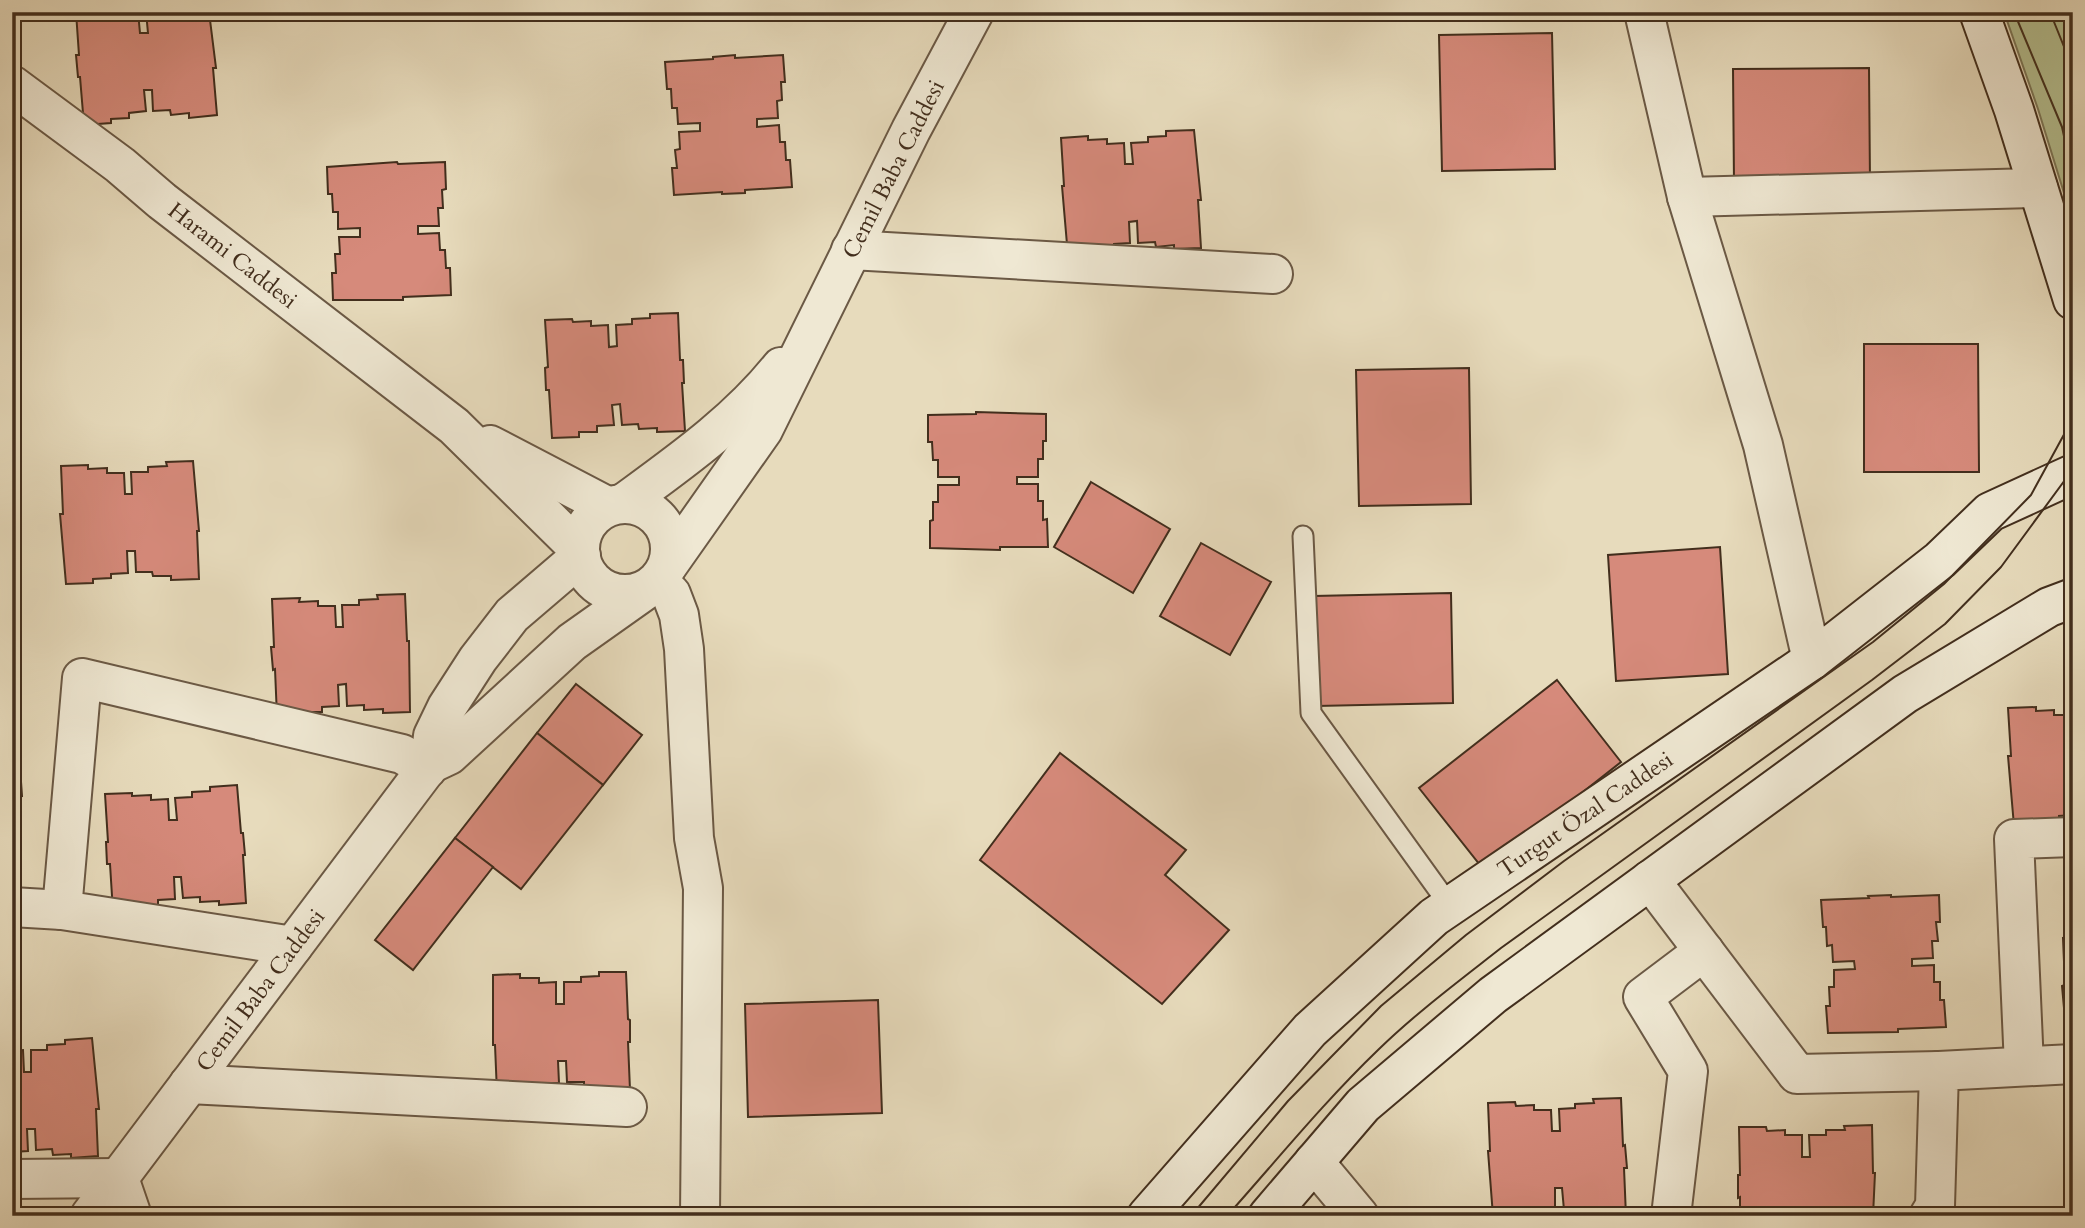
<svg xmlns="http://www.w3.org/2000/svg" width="2085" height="1228" viewBox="0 0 2085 1228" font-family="Cardo,serif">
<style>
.green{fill:#b5c091;stroke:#7c7757;stroke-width:2}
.building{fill:#d68a7b;stroke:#422e1d;stroke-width:2}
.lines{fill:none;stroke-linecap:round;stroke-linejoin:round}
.lane-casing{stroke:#6b5945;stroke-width:23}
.street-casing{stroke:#6b5945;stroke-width:42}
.secondary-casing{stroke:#422e1d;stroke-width:42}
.lane{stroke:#efe8d3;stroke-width:19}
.street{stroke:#efe8d3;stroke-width:38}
.secondary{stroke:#efe8d3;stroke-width:38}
.tram{stroke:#422e1d;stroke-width:2}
.labels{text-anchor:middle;stroke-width:7;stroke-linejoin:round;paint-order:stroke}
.street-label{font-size:23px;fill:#422e1d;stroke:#efe8d3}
</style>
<rect width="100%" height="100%" fill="#e7dbbc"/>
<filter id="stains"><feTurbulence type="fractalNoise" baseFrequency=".00286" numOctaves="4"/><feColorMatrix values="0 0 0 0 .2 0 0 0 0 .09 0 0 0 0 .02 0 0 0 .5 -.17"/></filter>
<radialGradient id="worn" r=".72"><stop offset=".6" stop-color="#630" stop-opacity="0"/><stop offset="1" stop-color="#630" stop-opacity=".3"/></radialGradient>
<polygon class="green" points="2004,12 2073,12 2073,222 2038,109"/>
<g class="building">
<polygon points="76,12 138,12 140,33 148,33 146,12 209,12 216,68 213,68 217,115 189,118 189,113 171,115 170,110 153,111 152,90 144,90 146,111 129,113 129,118 111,119 111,123 84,125 80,77 78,77 76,55 79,55"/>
<polygon points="1552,33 1555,169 1442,171 1439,35"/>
<polygon points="735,55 735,58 783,55 785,82 781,82 782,100 777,101 778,118 757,119 757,127 779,125 780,142 785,142 786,160 790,160 792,187 745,190 745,193 722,194 722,192 674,195 672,168 677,168 675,150 680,149 679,132 700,131 700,123 678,124 677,108 672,108 671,89 667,89 665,62 713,59 713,57"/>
<polygon points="1869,68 1870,182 1734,183 1733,69"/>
<polygon points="1194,130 1201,200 1198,200 1201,248 1174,249 1174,245 1156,247 1155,242 1138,243 1137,221 1129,222 1130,243 1114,244 1114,249 1068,256 1062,186 1064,186 1061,138 1088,136 1088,140 1107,139 1107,144 1124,143 1125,164 1133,164 1131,143 1148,142 1148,137 1166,136 1166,131"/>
<polygon points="397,162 398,164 445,162 446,189 442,190 443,208 438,208 439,226 418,226 418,234 439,233 440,250 445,250 446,268 450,268 451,295 403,297 403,300 333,300 332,273 336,273 335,254 340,254 339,237 360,237 360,228 338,229 338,212 333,212 332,194 328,194 327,167"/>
<polygon points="678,313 680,360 683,360 684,383 682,383 685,431 657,432 657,428 639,429 638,424 622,425 620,404 612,405 614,425 597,426 597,432 579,432 579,437 552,438 549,390 546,390 545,368 548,367 545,320 572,319 573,322 591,321 591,326 608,325 609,347 617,346 616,325 632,324 632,319 650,318 650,314"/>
<polygon points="1864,344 1978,344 1979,472 1864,472"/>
<polygon points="1469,368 1471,504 1359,506 1356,370"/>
<polygon points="976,412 1046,414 1046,441 1043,441 1043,459 1038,459 1038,477 1017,477 1017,484 1038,484 1038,501 1043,501 1043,520 1047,519 1048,547 1000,547 1000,550 930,548 930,521 933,520 933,502 938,502 938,485 959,485 959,477 938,477 938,460 933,460 932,442 928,442 928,415 976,414"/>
<polygon points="193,461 199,531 197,531 199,579 171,580 171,576 153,576 152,572 136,572 135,551 127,551 128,573 111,574 111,578 93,579 93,583 66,584 60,514 63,514 61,466 88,465 88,469 107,468 107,473 124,473 125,494 132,494 131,472 148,472 148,467 167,466 166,462"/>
<polygon points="1091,482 1170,529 1133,593 1054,547"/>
<polygon points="1201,543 1271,582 1230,655 1160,616"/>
<polygon points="1720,547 1728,674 1616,681 1608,555"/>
<polygon points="1451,593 1453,703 1317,706 1314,596"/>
<polygon points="405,594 407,641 409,641 410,712 383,713 383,709 364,710 364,705 347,706 346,684 338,685 339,706 322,707 322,712 304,712 277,717 275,669 273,670 271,647 274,647 272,599 300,598 299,602 318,601 318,606 335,606 336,627 343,627 342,605 359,605 359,600 378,599 377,595"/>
<polygon points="12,653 22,796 12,797"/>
<polygon points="1557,680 1621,762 1484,870 1419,788"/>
<polygon points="576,684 642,735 603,785 537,733"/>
<polygon points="2036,707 2036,711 2054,710 2054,715 2071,715 2073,815 2059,816 2059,821 2014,826 2008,756 2011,756 2008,708"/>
<polygon points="537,733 603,785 521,889 455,838"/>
<polygon points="1060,753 1186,850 1165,875 1229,930 1162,1004 980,860"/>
<polygon points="237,785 241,833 243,833 245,855 243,855 246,903 219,905 219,901 200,902 200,897 183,898 181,877 174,877 175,899 158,900 158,905 140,906 113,912 110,864 107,864 106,842 108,842 105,794 132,793 132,796 151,795 151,800 168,799 169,820 177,820 175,798 192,797 192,792 210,791 210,787"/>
<polygon points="455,838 493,867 413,970 375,940"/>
<polygon points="1891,895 1891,897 1939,895 1940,922 1936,922 1938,941 1932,941 1933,958 1912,959 1912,966 1934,965 1934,982 1940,982 1940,1000 1944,1000 1946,1027 1898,1029 1898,1032 1828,1033 1826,1006 1830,1006 1829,987 1834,987 1834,970 1855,969 1854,961 1833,962 1832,945 1827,946 1826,927 1823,927 1821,900 1869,898 1868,896"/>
<polygon points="2073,937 2073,1055 2068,1056 2066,1008 2064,1008 2062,986 2065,985 2063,938"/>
<polygon points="599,972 626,972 628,1019 630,1020 630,1042 628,1042 630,1090 584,1087 584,1082 567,1082 566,1061 558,1061 559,1083 542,1083 542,1088 497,1093 495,1045 493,1045 493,975 520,974 520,978 539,978 539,983 556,982 556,1004 564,1004 564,982 581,982 581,977 599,976"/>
<polygon points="878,1000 882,1113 748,1117 745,1004"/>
<polygon points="92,1038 99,1109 96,1109 98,1156 71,1158 71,1154 53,1155 52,1149 36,1150 35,1129 27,1129 28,1151 12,1152 12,1051 23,1050 24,1072 31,1072 31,1050 47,1050 47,1045 65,1044 65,1040"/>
<polygon points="1621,1098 1623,1146 1625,1145 1627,1168 1624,1168 1626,1216 1599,1216 1599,1213 1581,1214 1580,1209 1564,1210 1562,1188 1555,1188 1555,1210 1539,1211 1539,1216 1493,1216 1488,1151 1490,1151 1488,1103 1515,1102 1516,1106 1534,1105 1534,1110 1551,1110 1552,1131 1560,1131 1559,1109 1575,1108 1575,1104 1594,1103 1593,1099"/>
<polygon points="1872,1125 1873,1173 1875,1173 1873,1216 1740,1216 1740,1197 1738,1198 1738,1175 1740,1175 1739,1127 1766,1127 1767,1131 1785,1130 1785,1135 1802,1135 1802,1157 1810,1157 1809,1135 1826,1135 1826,1130 1845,1130 1844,1126"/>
</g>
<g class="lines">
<defs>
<polyline id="lane" points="1303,536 1311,713 1450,906"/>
<g id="street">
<polyline points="1644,12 1687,197 1763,445 1812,660"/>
<polyline points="12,85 120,165 162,201 454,426 579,549"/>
<polyline points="1687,197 2038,188"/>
<polyline points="851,250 1273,274"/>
<polyline points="490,445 607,506"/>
<path d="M624,503C680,462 737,422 781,367"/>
<circle cx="625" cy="549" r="45"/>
<polyline points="668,565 763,430 911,130 974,12"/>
<polyline points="658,581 671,594 679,615 684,649 694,838 703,888 700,1216"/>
<polyline points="430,764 433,736 447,707 478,659 512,615 581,556"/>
<polyline points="1650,880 1797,1074 1939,1071"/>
<polyline points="12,907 62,910"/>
<polyline points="293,946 62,910 82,678 402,754 427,769"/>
<polyline points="2024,1066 2014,839 2073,837"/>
<polyline points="189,1084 627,1107"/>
<polyline points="1314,1162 1359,1216"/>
<polyline points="12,1179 119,1178 132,1216"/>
<polyline points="90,1216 430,764 449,755 572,642 644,591"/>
<polyline points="1671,1216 1688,1071 1643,997 1704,951"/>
<polyline points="1929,1216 1935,1206 1939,1071 2073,1064"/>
</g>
<g id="secondary">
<polyline points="1979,12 2014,110 2073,300"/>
<polyline points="1147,1216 1310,1030 1434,917 1812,660 1940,560 1990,512 2073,474"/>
<polyline points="1268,1216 1363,1105 1493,995 1905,694 2049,607 2073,598"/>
</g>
</defs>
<use href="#lane" class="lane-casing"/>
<use href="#street" class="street-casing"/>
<use href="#secondary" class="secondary-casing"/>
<use href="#lane" class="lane"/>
<use href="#street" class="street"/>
<use href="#secondary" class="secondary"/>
<g class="tram">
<polyline points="2014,12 2062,127 2073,177"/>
<polyline points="2050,12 2073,69"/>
<polyline points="1191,1216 1288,1101 1381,1006 1466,935 1564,861 1873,642 1944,584 2031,495 2073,418"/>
<path d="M1227,1216C1277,1160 1324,1102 1378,1050C1416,1013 1459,981 1501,948L1872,680L1945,624L2001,567L2073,469"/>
</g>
</g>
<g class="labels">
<g class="street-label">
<text transform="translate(893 169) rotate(-63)" y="8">Cemil Baba Caddesi</text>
<text transform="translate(233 255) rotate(38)" y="8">Harami Caddesi</text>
<text transform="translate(1585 814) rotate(-34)" y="8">Turgut Özal Caddesi</text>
<text transform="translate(260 990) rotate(-53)" y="8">Cemil Baba Caddesi</text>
</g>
</g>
<rect width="2085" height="1228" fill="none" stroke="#e7dbbc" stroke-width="42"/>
<rect x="14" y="14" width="2057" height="1200" fill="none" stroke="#422e1d" stroke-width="3.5"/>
<rect x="21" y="21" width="2043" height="1186" fill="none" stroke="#422e1d" stroke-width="2"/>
<rect width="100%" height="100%" filter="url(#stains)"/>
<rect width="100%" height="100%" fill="url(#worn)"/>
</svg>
